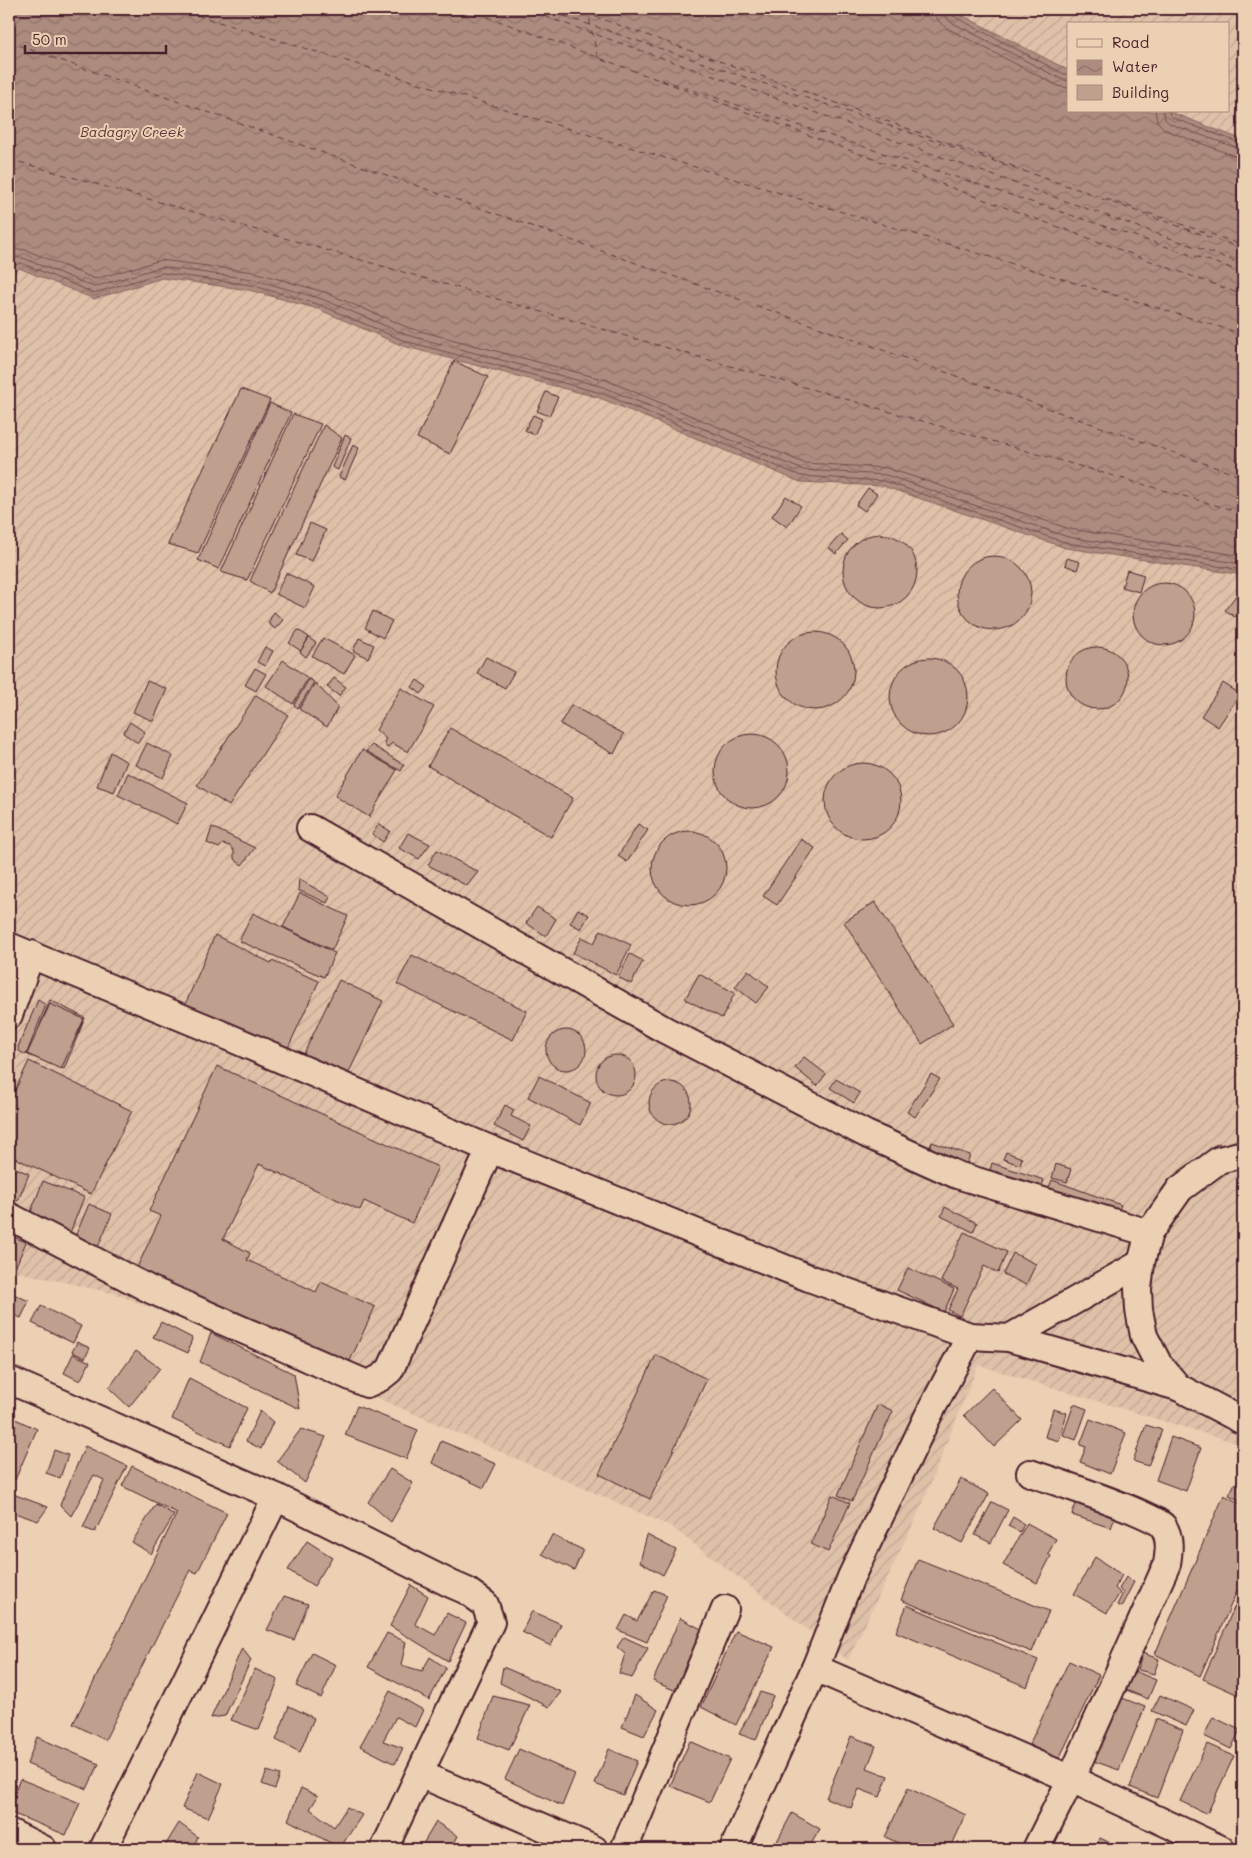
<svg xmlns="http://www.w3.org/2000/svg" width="1252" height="1858" viewBox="0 0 1252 1858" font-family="Mali,sans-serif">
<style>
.industrial{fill:url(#industrial-furrows)}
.water{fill:url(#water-waves);stroke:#85605d}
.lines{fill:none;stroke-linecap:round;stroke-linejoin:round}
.shore{stroke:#724b4d;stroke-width:1}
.ferry{stroke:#5e353c;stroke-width:1;stroke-dasharray:6 5;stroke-linecap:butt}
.building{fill:#bf9f8d;stroke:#4a1f2b}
.minor-casing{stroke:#4a1f2b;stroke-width:30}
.minor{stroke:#ecd0b3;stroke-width:26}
.labels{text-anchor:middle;stroke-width:4;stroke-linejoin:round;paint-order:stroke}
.water-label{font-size:14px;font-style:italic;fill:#5e353c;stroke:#ecd0b3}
</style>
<defs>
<pattern id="industrial-furrows" width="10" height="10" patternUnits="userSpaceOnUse" patternTransform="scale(1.25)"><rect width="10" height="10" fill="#dec1a8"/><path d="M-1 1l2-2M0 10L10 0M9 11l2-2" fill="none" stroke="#c0a591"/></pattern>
<pattern id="water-waves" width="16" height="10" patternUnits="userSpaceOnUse" patternTransform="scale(1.25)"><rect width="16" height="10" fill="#ad8c7f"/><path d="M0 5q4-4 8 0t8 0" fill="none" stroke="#8f7268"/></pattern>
</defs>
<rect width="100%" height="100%" fill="#ecd0b3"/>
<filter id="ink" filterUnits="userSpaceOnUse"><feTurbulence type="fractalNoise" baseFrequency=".02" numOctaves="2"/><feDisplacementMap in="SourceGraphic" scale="10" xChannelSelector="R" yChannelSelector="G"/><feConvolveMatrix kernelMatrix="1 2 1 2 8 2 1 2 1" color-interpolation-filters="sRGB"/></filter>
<g filter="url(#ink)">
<g class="industrial">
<polygon points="950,9 1243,9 1243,140 1168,111 1228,111 1228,24 1068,24 1068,70"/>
<polygon points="19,268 94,299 162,278 249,290 318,309 403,346 600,398 800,482 883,486 1066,548 1243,575 1243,1445 978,1365 922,1505 848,1660 670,1526 348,1385 116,1294 9,1270 9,273"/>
</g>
<polygon class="water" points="9,9 950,9 1068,70 1068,111 1168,111 1243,140 1243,575 1066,548 883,486 800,482 600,398 403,346 318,309 249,290 162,278 94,299 19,268 9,273"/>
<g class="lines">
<g class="shore">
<polyline points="936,9 937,19 945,27 1058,86 1068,88"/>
<polyline points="943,9 944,15 949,21 1061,79 1068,81"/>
<polyline points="949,9 953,16 1064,74 1068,74"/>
<polyline points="1155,111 1157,121 1165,130 1235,156 1243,158"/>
<polyline points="1163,111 1165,119 1170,124 1243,150"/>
<polyline points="1169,111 1170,115 1173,118 1243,144"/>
<polyline points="9,252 16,249 26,250 95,279 161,260 254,272 324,292 409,328 606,380 804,463 887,468 1070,529 1243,556"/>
<polyline points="9,260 16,257 23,258 94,287 161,267 252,279 322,299 407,335 603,387 803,470 886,475 1068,537 1243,564"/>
<polyline points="9,267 21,263 94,293 162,273 251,285 320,305 405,341 601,393 801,476 884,481 1067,543 1243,570"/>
</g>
<g class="ferry">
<polyline points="176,9 1243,334"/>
<polyline points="466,9 1243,295"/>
<polyline points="524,9 1243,264"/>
<polyline points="543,9 1243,245"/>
<polyline points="574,9 1018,168"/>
<polyline points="587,9 598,59 611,63"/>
<polyline points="9,42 1243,477"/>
<polyline points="662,80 1243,272"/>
<polyline points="9,159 1243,513"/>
<polyline points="1102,199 1243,249"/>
</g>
</g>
<g class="building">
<polygon points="454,361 488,377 450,454 417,438"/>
<polygon points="241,389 270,400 198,553 168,544"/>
<polygon points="546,392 558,397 549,416 537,411"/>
<polygon points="270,403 291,413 219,569 198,560"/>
<polygon points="293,414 321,424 247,580 221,572"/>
<polygon points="533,415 542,419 534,435 525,430"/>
<polygon points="324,425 342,438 270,593 250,581"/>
<polygon points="345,435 351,438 338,470 332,467"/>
<polygon points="353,445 359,448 345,480 339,477"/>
<polygon points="868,488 877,494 865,511 856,505"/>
<polygon points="786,496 801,506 787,527 772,516"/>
<polygon points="310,523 326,530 312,561 296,555"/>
<circle cx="880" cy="571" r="37"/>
<polygon points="841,534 848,540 836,554 829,548"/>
<circle cx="994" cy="593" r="37"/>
<polygon points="1067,558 1080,562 1077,570 1065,565"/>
<polygon points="1127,570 1144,575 1139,592 1122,587"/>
<polygon points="286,573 315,587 305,608 276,594"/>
<circle cx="1164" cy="614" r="31"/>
<polygon points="1240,590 1243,592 1243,605 1235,617 1225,610"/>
<polygon points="373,611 392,621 383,638 365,628"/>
<polygon points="274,612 283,620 275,629 268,623"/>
<polygon points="298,630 309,637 301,651 289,643"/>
<circle cx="815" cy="671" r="39"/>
<polygon points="309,638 316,643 306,657 300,652"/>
<polygon points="323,638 355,655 344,674 312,656"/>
<polygon points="359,638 374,645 368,658 353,651"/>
<polygon points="265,647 273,651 265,666 257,662"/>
<circle cx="1097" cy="678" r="31"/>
<polygon points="486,657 514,672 505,688 477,673"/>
<circle cx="929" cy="697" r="39"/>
<polygon points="283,660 308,678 293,704 266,686"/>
<polygon points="255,668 266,674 256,691 245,685"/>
<polygon points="334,678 346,687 339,696 327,687"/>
<polygon points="309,679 314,682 298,708 294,705"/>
<polygon points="417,680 427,687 421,694 412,687"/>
<polygon points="147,681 167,689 153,721 133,712"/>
<polygon points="315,683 338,707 327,727 299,709"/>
<polygon points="1223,683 1240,694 1218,727 1201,716"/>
<polygon points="401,688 434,707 408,752 392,743 387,748 384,742 386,739 376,730"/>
<polygon points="256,695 288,715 229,806 197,785"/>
<polygon points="571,705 624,734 614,754 560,724"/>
<polygon points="130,722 145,732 138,743 123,733"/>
<polygon points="450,728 573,798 551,837 428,766"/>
<circle cx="752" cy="771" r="37"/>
<polygon points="147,743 173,756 163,778 136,765"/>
<polygon points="372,745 404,765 401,771 366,751"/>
<polygon points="362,750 397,770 369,817 335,796"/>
<polygon points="110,752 127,762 114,792 97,786"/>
<circle cx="863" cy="801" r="38"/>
<polygon points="128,773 188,803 177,824 118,795"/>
<polygon points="379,824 390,831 383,842 372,834"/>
<polygon points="638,824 648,830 627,862 618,856"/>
<polygon points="212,827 255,848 242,865 234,859 234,851 230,846 223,844 219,848 207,843"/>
<circle cx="689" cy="868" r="37"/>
<polygon points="408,833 430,844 419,859 399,848"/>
<polygon points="801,839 815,848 777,905 763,896"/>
<polygon points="437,850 478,872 467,886 428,865"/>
<polygon points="299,879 330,897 327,903 298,890"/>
<polygon points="300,893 348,916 332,950 283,927"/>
<polygon points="875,902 953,1024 922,1044 844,922"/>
<polygon points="537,907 556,919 546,936 526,923"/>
<polygon points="578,909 589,915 581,929 570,923"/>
<polygon points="253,913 335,953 324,977 239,941"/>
<polygon points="601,930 631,945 616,975 573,953 582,937 594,943"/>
<polygon points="215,935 271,963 272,961 319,981 288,1048 185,1005"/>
<polygon points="630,954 643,961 631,984 618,977"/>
<polygon points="412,955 527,1011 513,1040 397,984"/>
<polygon points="748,970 769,987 756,1003 735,987"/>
<polygon points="699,974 735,993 722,1018 685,999"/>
<polygon points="339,980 383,1001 341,1089 297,1068"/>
<polygon points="38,1000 46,1005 26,1055 19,1051 18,1047"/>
<polygon points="50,1000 85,1018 64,1069 28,1055"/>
<polygon points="50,1004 84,1019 61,1069 27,1054"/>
<circle cx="566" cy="1050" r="20"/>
<circle cx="616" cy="1075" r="20"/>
<polygon points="804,1057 826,1074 817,1086 795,1068"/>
<polygon points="29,1061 132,1111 91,1194 9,1155 9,1103"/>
<polygon points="217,1066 438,1167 412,1223 364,1201 360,1210 259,1164 223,1239 250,1253 247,1260 316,1292 321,1282 375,1307 347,1367 136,1270 161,1216 149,1211"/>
<polygon points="931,1074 940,1079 915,1117 907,1112"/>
<polygon points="539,1076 591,1103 580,1125 528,1097"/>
<polygon points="836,1079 860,1093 854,1103 830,1088"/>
<circle cx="670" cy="1103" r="21"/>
<polygon points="505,1105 514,1110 511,1116 531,1126 523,1141 494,1126"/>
<polygon points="932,1142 970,1155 966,1166 928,1153"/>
<polygon points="1219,1143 1224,1152 1215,1156 1211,1147"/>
<polygon points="1006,1152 1022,1158 1020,1165 1003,1159"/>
<polygon points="992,1163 1044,1180 1039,1194 988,1177"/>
<polygon points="1056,1164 1071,1169 1067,1182 1052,1178"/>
<polygon points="16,1168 29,1174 18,1201 9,1197 9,1185"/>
<polygon points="1052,1180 1121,1205 1116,1216 1047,1192"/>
<polygon points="43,1181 84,1197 68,1238 27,1222"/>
<polygon points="89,1204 112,1214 98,1247 75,1237"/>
<polygon points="945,1207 977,1223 973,1232 941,1216"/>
<polygon points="964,1232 1007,1252 998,1273 984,1266 960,1316 948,1310 958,1289 941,1281"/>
<polygon points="9,1235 26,1242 11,1278 9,1277"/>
<polygon points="1013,1253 1036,1264 1026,1285 1003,1274"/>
<polygon points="908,1268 954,1289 944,1312 897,1290"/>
<polygon points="9,1292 29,1301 21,1318 9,1313"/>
<polygon points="41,1306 81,1326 73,1343 32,1323"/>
<polygon points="9,1319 14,1321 9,1333"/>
<polygon points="161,1322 192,1338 188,1353 153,1337"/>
<polygon points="211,1333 294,1374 300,1409 200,1362"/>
<polygon points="77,1342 90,1348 85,1358 72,1352"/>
<polygon points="136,1351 160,1368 129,1407 109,1388"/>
<polygon points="73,1354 90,1362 80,1381 64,1373"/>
<polygon points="656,1355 707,1379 650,1499 599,1474"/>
<polygon points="189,1378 247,1408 230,1446 172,1419"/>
<polygon points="992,1388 1022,1420 994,1447 964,1415"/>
<polygon points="878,1404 893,1411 852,1501 838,1495"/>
<polygon points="1074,1404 1087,1409 1076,1440 1063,1435"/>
<polygon points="357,1406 418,1430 406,1459 345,1435"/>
<polygon points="1053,1409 1067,1413 1059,1441 1045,1437"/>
<polygon points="260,1411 273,1422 261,1449 246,1441"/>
<polygon points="9,1416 37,1429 15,1480 9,1477"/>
<polygon points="1090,1419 1126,1433 1110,1474 1080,1462 1086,1447 1080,1445"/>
<polygon points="1146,1425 1162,1430 1148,1466 1133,1461"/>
<polygon points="301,1429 326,1437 305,1483 277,1461"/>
<polygon points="1171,1437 1201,1448 1186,1491 1156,1480"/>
<polygon points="441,1441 496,1464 484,1488 432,1463"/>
<polygon points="85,1446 127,1466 95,1532 83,1528 104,1480 94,1475 71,1516 60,1505"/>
<polygon points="54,1450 68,1455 60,1478 46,1473"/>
<polygon points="132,1466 227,1513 197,1573 190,1570 105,1740 73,1724 177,1513 122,1486"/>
<polygon points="390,1469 413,1483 391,1522 368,1502"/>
<polygon points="961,1479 989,1494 962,1543 934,1528"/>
<polygon points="1235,1483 1243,1487 1243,1502 1229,1495"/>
<polygon points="10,1493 48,1507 38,1521 9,1511"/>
<polygon points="832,1495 850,1503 828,1552 811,1544"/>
<polygon points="1079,1495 1118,1509 1111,1528 1072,1515"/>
<polygon points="1224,1495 1243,1505 1243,1577 1200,1676 1155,1654"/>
<polygon points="992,1502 1008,1510 991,1543 975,1535"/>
<polygon points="156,1504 174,1515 151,1554 132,1542"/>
<polygon points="1013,1517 1024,1524 1020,1532 1008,1526"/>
<polygon points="1027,1523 1056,1539 1048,1554 1051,1556 1037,1583 1003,1565"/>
<polygon points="552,1535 583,1550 574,1570 542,1554"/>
<polygon points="647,1535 676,1550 663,1575 640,1562"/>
<polygon points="307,1541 332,1557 314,1586 288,1570"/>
<polygon points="1095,1557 1122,1575 1115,1588 1120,1593 1107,1613 1074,1594"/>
<polygon points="918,1559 1049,1611 1032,1652 901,1600"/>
<polygon points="1126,1577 1134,1582 1121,1607 1117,1605 1123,1593 1119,1589"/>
<polygon points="411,1585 428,1596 415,1624 435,1635 447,1613 466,1623 448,1661 390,1626"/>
<polygon points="1243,1587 1243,1697 1203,1679"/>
<polygon points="654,1590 667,1595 647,1642 618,1630 626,1615 637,1621"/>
<polygon points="284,1596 308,1604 294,1640 267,1630"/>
<polygon points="907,1605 1038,1660 1027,1687 896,1632"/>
<polygon points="532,1611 561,1624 551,1646 522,1632"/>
<polygon points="680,1618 707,1632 683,1694 653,1681"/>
<polygon points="736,1631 774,1647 736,1725 701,1707"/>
<polygon points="387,1633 406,1642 401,1665 422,1671 430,1657 446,1668 429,1700 368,1667"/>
<polygon points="624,1637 648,1648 632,1678 619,1673 625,1654 617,1647"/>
<polygon points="242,1648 251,1660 225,1716 211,1718"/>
<polygon points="312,1653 336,1665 321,1698 296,1686"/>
<polygon points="1142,1653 1159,1659 1154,1674 1138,1670"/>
<polygon points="1069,1661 1099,1675 1059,1759 1029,1745"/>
<polygon points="503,1667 561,1692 549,1707 500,1683"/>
<polygon points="255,1669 278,1680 259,1730 231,1720"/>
<polygon points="1132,1670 1156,1680 1148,1699 1124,1689"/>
<polygon points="390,1691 423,1710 415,1727 396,1717 383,1741 403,1748 395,1764 360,1746"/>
<polygon points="760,1692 773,1696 756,1740 739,1734"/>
<polygon points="1112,1694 1145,1707 1119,1770 1085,1758"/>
<polygon points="635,1695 658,1710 644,1736 622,1727"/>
<polygon points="1160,1695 1194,1710 1186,1726 1152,1711"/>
<polygon points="493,1696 530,1705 509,1750 478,1738"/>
<polygon points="289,1706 314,1718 300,1752 276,1740"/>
<polygon points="1213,1717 1240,1730 1231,1749 1204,1736"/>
<polygon points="1156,1719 1183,1730 1157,1798 1130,1787"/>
<polygon points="851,1736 876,1746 867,1768 888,1776 880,1797 859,1789 851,1808 826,1798"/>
<polygon points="37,1737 99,1764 87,1789 27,1764"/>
<polygon points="690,1741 730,1759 710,1802 670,1786"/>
<polygon points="1207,1744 1234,1756 1207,1814 1180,1801"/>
<polygon points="519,1749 575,1774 562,1806 505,1779"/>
<polygon points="609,1749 637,1761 623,1795 595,1784"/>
<polygon points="267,1771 280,1775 275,1789 262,1784"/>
<polygon points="198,1772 223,1784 208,1818 182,1808"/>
<polygon points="20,1779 80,1803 66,1835 9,1812 9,1805"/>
<polygon points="301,1788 318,1796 310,1809 334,1827 347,1807 362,1815 340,1848 288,1820"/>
<polygon points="908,1788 966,1815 950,1849 912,1849 885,1837"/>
<polygon points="792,1813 820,1829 808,1849 773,1849"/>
<polygon points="436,1822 458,1836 451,1849 420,1849"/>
<polygon points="179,1823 198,1837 192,1849 163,1849"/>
<polygon points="1100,1838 1123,1849 1095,1849"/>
</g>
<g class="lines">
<defs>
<g id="minor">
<polyline points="310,828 665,1030 866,1134 957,1175 1149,1233"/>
<polyline points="9,946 212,1030 490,1149 809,1278 970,1336 1009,1338 1178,1387"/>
<polyline points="9,1015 31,954"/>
<polyline points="1243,1154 1219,1160 1180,1189 1149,1233 1141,1263 1138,1289 1139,1310 1144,1336 1158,1363 1178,1387 1243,1421"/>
<polyline points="9,1216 151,1290 367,1384 380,1378 390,1370 490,1149"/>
<polyline points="1009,1338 1141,1263"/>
<polyline points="9,1380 276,1497 451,1584 467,1591 485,1604 491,1622 384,1849"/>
<path d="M1030,1473C1051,1480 1154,1514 1163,1526C1171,1538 1169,1551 1167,1564L1071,1779L1036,1849"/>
<polyline points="815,1668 1071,1779 1221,1849"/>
<polyline points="420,1774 594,1849"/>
<polyline points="9,1832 43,1849"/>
<polyline points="103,1849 276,1497"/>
<polyline points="624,1849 725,1609"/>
<polyline points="733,1849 815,1668 851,1577 927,1418 970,1336"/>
</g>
</defs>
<use href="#minor" class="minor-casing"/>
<use href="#minor" class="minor"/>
</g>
</g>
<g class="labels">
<g class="water-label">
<text x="132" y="137">Badagry Creek</text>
</g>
</g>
<rect width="1252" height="1858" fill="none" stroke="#ecd0b3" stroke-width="30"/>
<rect x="15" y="15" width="1222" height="1828" fill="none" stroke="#4a1f2b" stroke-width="2" filter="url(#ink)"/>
<rect x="1067" y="22" width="162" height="90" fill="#ecd0b3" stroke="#ab897d"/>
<rect x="1077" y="39" width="25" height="8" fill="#ecd0b3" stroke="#ab897d"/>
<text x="1112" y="48" font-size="15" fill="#4a1f2b">Road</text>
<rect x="1077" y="60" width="25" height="15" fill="url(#water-waves)" stroke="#ab897d"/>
<text x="1112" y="72" font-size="15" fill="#4a1f2b">Water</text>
<rect x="1077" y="85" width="25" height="15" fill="#bf9f8d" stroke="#ab897d"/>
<text x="1112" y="98" font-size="15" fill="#4a1f2b">Building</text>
<path d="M25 45v8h141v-8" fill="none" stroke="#4a1f2b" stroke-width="2.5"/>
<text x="32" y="45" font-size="15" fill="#4a1f2b" stroke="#ecd0b3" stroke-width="4" paint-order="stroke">50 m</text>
</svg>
